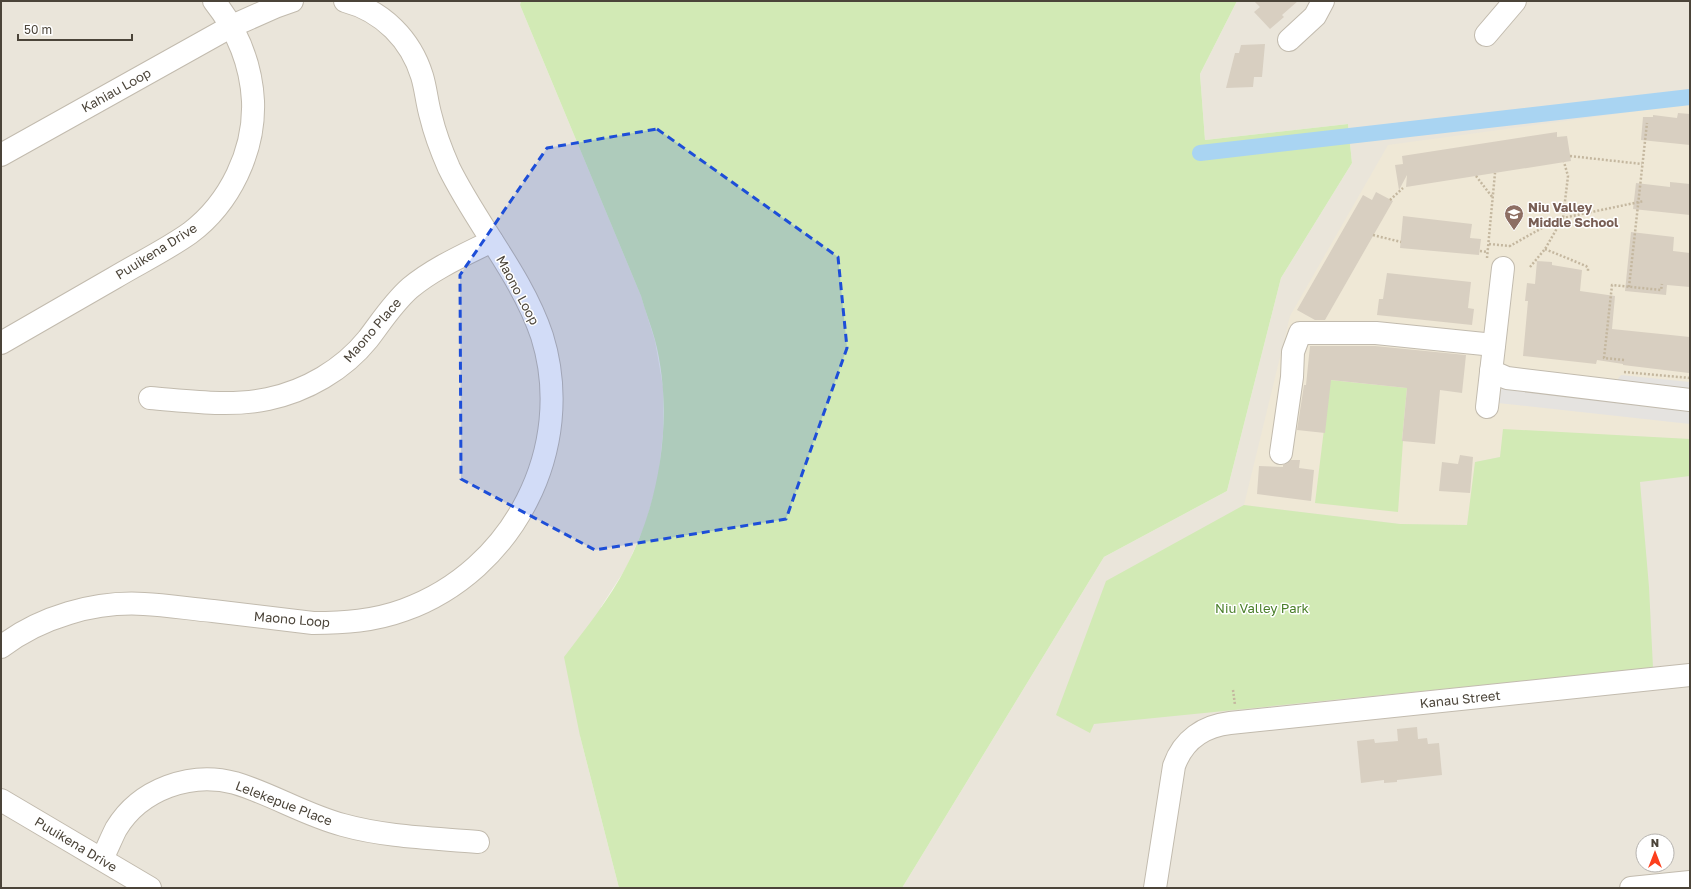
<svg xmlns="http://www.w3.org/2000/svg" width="1691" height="889" viewBox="0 0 1691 889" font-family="'Golos Text',sans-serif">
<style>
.residential{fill:#eae5da;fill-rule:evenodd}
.education{fill:#efe8d6}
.green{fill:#d2eab5}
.parking{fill:#e5e3e0}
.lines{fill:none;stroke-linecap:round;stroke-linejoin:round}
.canal{stroke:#a9d4f2;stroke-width:16}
.building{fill:#d8cfc1}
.minor-casing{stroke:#c2bbae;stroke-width:24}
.path{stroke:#c4b79f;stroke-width:2.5;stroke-dasharray:2 2;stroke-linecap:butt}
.minor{stroke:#fff;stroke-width:22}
.marked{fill:#1d4ed8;fill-opacity:0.2;stroke:#1d4ed8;stroke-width:3;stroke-dasharray:8 5;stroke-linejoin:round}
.labels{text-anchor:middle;stroke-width:3;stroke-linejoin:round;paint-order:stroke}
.street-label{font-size:13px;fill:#4b4439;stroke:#fff}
.education-label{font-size:13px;font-weight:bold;fill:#785e54;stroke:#fff;text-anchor:start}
.park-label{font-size:13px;fill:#4a7f2a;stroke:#fff}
</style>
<rect width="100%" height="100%" fill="#f6f3ec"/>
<g class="residential">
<polygon points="1,1 521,1 520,5 641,296 655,341 663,387 663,433 658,480 645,525 626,568 601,607 580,736 619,888 1,888"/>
<path d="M1237,1H1690V888H902L1104,557L1227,491L1281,278L1352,163L1348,124L1205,140L1200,74ZM1643,841H1667V865H1643Z"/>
</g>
<polygon class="education" points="1690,104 1690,439 1504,430 1500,457 1475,462 1468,525 1400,524 1244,505 1290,316 1388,145"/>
<g class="green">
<path d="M521,1H1237L1200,74L1205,140L1348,124L1352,163L1281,278L1227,491L1104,557L902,888H619L580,736L564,657C586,628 609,600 626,567C661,501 674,413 655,340C651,325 645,311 641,296L520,5Z"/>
<polygon points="1330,380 1407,388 1402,440 1403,441 1398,512 1315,503"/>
<polygon points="1503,429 1690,439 1690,476 1640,482 1649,587 1653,668 1094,724 1090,733 1056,715 1106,581 1244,505 1400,524 1467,525 1475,462 1500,457"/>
</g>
<polygon class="parking" points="1505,365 1506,367 1615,383 1621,375 1690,382 1690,424 1498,403"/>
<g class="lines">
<polyline class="canal" points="1200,153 1690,97"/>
</g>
<g class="building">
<polygon points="1254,1 1298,1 1282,15 1284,17 1270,29 1254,12 1260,7"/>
<polygon points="1265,44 1262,77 1254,77 1253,87 1226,88 1235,53 1239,53 1241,45"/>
<polygon points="1678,113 1690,114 1690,145 1641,140 1643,117 1653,117 1653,115 1677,118"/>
<polygon points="1557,132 1557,137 1567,136 1571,161 1406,187 1407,175 1399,190 1395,165 1403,164 1402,156"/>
<polygon points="1670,182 1690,184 1690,215 1633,209 1636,183 1670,187"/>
<polygon points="1376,192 1393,201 1325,320 1315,320 1297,310 1363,195 1372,200"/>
<polygon points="1403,216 1472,224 1470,238 1481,239 1479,255 1400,248"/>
<polygon points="1631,232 1674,237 1673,251 1690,253 1690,287 1667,285 1666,295 1625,291"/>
<polygon points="1537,261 1552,262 1552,265 1582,270 1580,291 1615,296 1612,329 1690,337 1689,373 1623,365 1623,364 1597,360 1596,364 1523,356 1528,301 1525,301 1527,283 1535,284"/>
<polygon points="1387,273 1471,282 1468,308 1474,309 1472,325 1377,315 1379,299 1383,299"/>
<polygon points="1310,346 1375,346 1466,355 1462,393 1440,390 1435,444 1402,441 1407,388 1331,380 1325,433 1297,430 1304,385 1306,385"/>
<polygon points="1460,455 1473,457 1470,493 1439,491 1442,462 1458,464"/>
<polygon points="1291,460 1300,460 1299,468 1314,470 1311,501 1257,494 1259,466 1283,467 1283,465"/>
<polygon points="1417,727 1418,739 1427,738 1428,744 1439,743 1442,775 1397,780 1397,782 1384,783 1384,780 1361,783 1357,741 1374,739 1375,743 1398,741 1397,729"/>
</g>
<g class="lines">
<defs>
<g id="minor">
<polyline points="1486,35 1515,1"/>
<polyline points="1289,40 1315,16 1323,1"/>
<polyline points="1,155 232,26 275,7 292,1"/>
<path d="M1,343C39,321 76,300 114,278C139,263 166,250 190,233C230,203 255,151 253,101C251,63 237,30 214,1"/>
<polyline points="1491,371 1507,378 1690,400"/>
<path d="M150,398C189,401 230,407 268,399C306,391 343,370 368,339C381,322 393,303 410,288C434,268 464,255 492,241"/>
<polyline points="1487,407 1503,268"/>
<polyline points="1281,453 1292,377 1293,352 1300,333 1376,333 1494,345"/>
<path d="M1,647C40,617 95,601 144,604C167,605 190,609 213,611C247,615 280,619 313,623C344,623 374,621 404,610C513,571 577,448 542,336C522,276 477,225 449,168C442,152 435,134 431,117C427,104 426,89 422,76C411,40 383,11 345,1"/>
<polyline points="1,800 150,888"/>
<path d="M102,859C107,849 111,839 116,829C140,789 191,771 235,783C272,794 305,815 343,825C386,837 433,838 478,842"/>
<path d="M1155,888L1174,766C1183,740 1204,726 1230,723L1690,675"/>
<polyline points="1631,888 1690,882"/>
</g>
</defs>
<use href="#minor" class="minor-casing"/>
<g class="path">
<polyline points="1570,156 1642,164"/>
<polyline points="1476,176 1493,198"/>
<polyline points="1390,200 1403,188"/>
<polyline points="1373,235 1401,242"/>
<polyline points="1489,244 1510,246"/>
<polyline points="1510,245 1510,246 1542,228 1563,218 1644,201"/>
<polyline points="1545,249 1586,266 1588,268 1588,272"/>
<polyline points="1480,251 1488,252"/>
<polyline points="1487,258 1495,173"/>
<polyline points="1530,267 1545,249 1563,218 1568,176 1564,162"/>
<polyline points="1629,287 1647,123"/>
<polyline points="1624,360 1604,358 1612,285 1661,290 1662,284"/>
<polyline points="1624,372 1690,378"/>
<polyline points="1233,690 1235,705"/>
</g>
<use href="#minor" class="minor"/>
</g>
<path class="marked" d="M657,129L838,257L847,348L786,519L595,550L461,479L460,275L547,148Z"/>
<defs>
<symbol id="school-pin" viewBox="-11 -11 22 30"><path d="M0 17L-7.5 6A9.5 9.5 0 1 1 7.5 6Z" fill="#8d6e63" stroke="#fff"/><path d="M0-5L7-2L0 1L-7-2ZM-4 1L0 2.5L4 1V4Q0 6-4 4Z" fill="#fff"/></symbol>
</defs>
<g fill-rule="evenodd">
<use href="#school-pin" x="1503" y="203" width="22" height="30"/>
</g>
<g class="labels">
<g class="street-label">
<text transform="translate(116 90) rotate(-29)" y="5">Kahiau Loop</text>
<text transform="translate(156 251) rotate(-32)" y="5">Puuikena Drive</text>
<text transform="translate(518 290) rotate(62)" y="5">Maono Loop</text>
<text transform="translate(372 330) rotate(-49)" y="5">Maono Place</text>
<text transform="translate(292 619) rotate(5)" y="5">Maono Loop</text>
<text transform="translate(1460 699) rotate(-6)" y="5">Kanau Street</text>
<text transform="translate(284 803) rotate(21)" y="5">Lelekepue Place</text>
<text transform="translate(76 844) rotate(31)" y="5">Puuikena Drive</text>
</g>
<g class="education-label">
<text x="1528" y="212">Niu Valley<tspan x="1528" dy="15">Middle School</tspan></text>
</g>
<g class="park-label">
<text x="1262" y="613">Niu Valley Park</text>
</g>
</g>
<rect width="1691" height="889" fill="none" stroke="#4b4439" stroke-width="4"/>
<g transform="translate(1655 853)"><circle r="19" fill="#ffffff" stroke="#b7b4b0"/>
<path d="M0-3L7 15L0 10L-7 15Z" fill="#fc3f1d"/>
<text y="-6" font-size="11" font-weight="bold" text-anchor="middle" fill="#4b4439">N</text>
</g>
<path d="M18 34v6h114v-6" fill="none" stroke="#4b4439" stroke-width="2"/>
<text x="24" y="34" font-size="12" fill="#4b4439" stroke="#ffffff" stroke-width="3" paint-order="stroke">50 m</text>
</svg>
